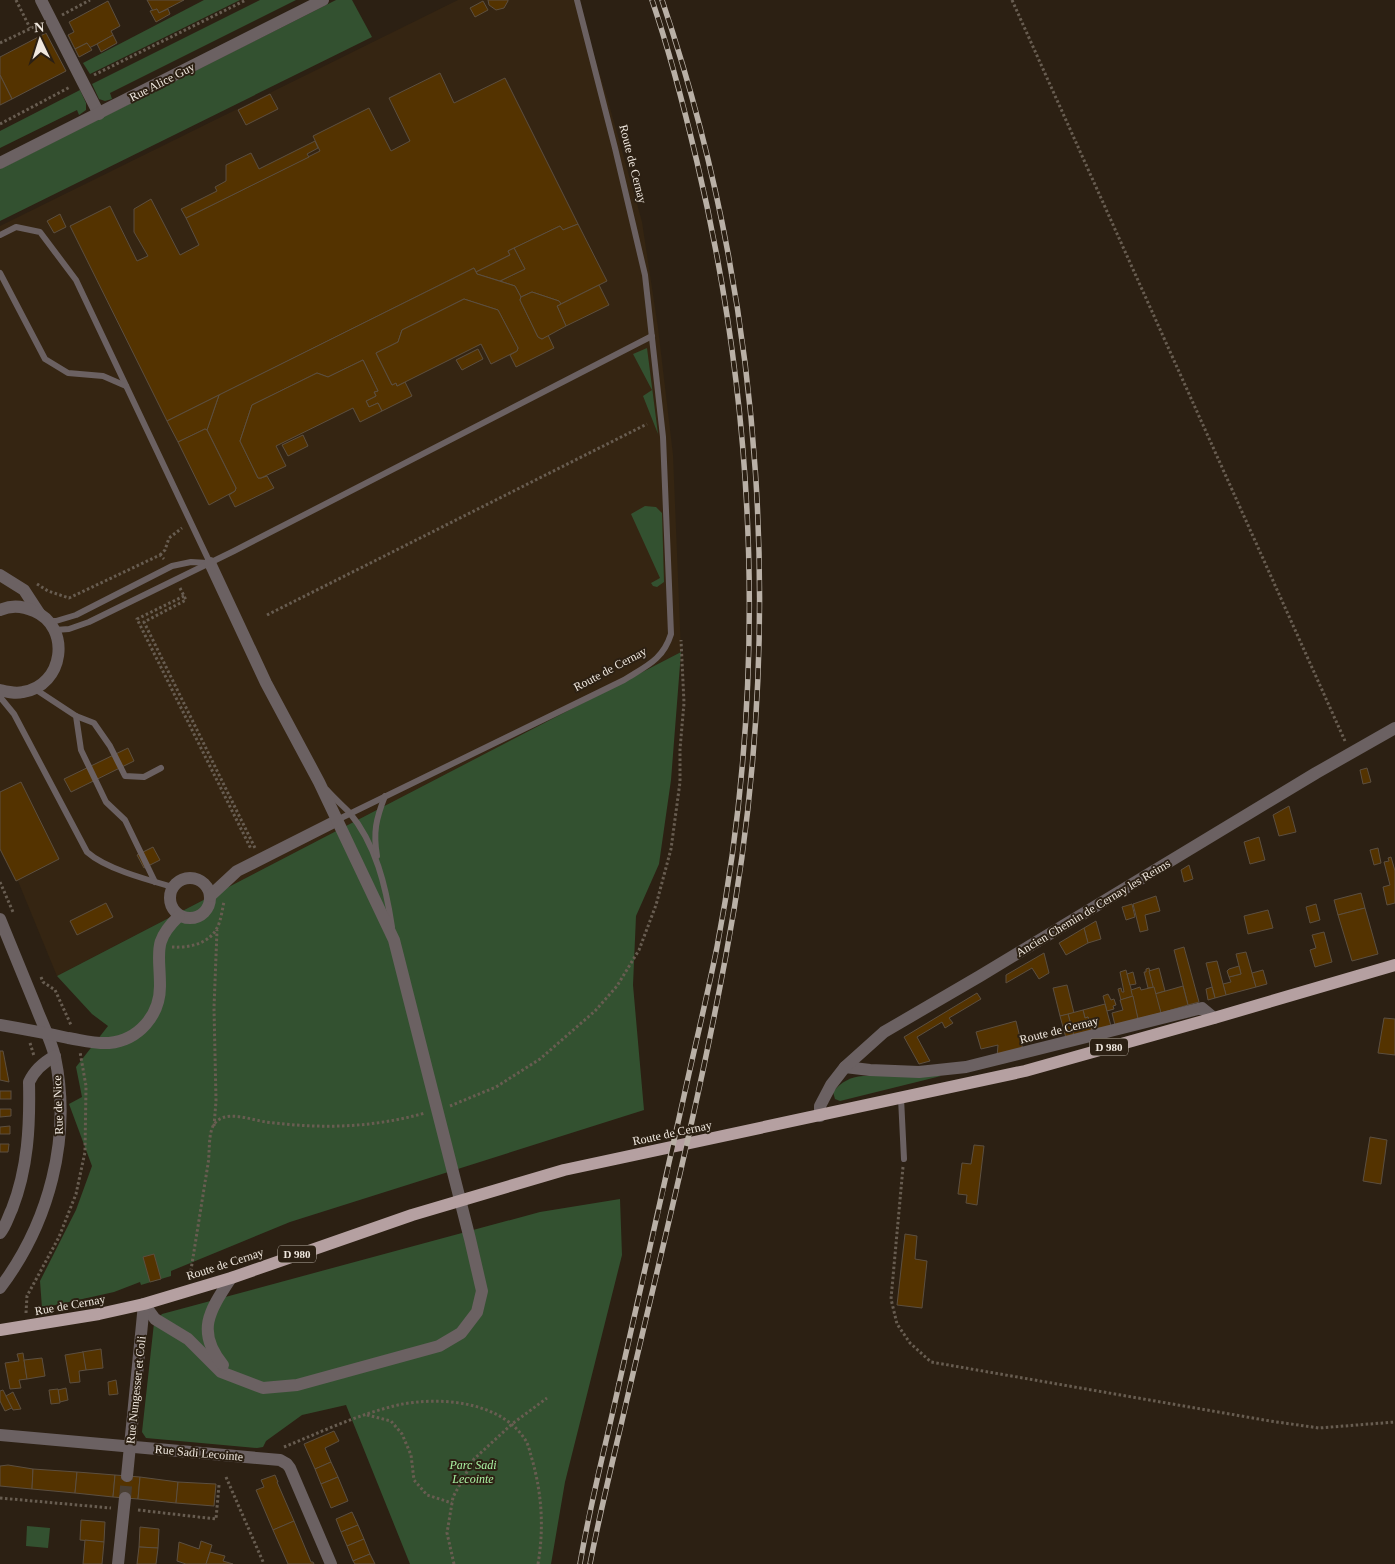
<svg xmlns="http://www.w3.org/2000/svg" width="1395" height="1564" viewBox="0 0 1395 1564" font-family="'Times New Roman',serif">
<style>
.built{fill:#352512}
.green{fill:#335130}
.building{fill:#543300;stroke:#5c4f40}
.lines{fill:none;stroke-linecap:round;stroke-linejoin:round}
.street-tunnel{stroke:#493e32;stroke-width:12;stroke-dasharray:12 6;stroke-linecap:butt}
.path{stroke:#685d51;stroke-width:3;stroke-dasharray:2.5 2.5;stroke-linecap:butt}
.lane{stroke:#6b6162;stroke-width:6}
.street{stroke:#6b6162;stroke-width:12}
.primary{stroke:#b5a0a1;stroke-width:12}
.rail-casing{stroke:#b9b0a6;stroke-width:5.5}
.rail{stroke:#2c2013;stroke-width:4;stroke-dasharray:11;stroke-linecap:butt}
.labels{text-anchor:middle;stroke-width:4;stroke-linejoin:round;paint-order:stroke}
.shield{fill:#2c2013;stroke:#b5aca2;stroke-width:1}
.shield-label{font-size:11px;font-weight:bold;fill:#f0e8df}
.street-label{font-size:12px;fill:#f0e8df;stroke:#2c2013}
.park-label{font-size:12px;font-style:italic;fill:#aaf2a3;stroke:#2c2013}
</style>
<rect width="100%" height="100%" fill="#2c2013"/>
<polygon class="built" points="458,0 577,0 608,101 642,222 658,328 673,455 681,652 57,976 0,837 0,226"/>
<g class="green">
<polygon points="204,0 240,0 90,74 83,63"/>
<polygon points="260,0 296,0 110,93 112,99 105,101 99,99 92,84"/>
<polygon points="336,0 352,0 372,37 0,221 0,169"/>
<polygon points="80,90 86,103 86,110 79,115 77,110 0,148 0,131"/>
<polygon points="647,348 658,434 643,396 652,390 633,354"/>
<polygon points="645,506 656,507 662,513 664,582 657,587 653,586 651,583 660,578 631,514"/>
<polygon points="681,652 671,780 659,864 636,916 633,985 644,1110 290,1222 171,1271 171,1276 141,1285 140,1282 114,1292 42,1308 40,1281 76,1210 92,1166 69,1104 82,1097 76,1067 108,1026 92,1014 57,976"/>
<path d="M863,1076H941L840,1101L835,1099L833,1092C841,1082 850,1077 863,1076Z"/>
<polygon points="620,1199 622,1255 565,1482 551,1564 410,1564 346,1405 302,1415 266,1441 263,1447 257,1448 146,1438 142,1432 154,1323 162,1314 540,1212"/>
<polygon points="27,1526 50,1528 48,1548 26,1546"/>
</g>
<g class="building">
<polygon points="147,0 184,0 159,13 157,9 153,11"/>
<polygon points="488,0 508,0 508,1 504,8 496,10 489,5"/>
<polygon points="108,1 120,26 111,31 113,35 97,44 89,48 87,43 75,49 68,35 74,32 69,22"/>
<polygon points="483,1 488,10 475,17 470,8"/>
<polygon points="157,9 159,13 168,9 170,14 156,22 150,11"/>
<polygon points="46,33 66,71 12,99 0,75 0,57"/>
<polygon points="113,35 117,43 101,52 97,44"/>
<polygon points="87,43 92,50 79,57 75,49"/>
<polygon points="440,73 454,103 505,78 578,224 563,230 560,226 508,251 510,255 476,272 474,268 167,421 70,226 110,206 137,261 148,256 134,232 134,209 151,199 180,255 199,245 186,218 320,151 313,136 369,108 391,151 410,141 389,98"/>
<polygon points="0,75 12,99 0,105"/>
<polygon points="270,94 278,109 246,125 238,110"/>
<polygon points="315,141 318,148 307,154 309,157 186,218 181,209 217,191 215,187 226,181 226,165 251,153 259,169"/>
<polygon points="60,214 66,227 54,233 47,221"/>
<polygon points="578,224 607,281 561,304 559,301 532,292 521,297 515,286 500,281 525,269 514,248 560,226 563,230"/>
<polygon points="514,248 525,269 500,281 477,274 476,272 510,255 508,251"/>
<polygon points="474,268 477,274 515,286 521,297 520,300 538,337 542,339 548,335 554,348 516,367 510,355 517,351 518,348 498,310 464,299 402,330 398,342 376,353 392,385 396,383 397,386 405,382 412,396 382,411 378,403 369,407 366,401 376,396 374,392 378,391 363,360 328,377 317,373 252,405 240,441 258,478 261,478 267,476 274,488 235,507 229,495 235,491 236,488 207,430 219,395"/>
<polygon points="599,285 609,305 566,326 557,306"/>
<polygon points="532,292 559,301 561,304 557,306 566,326 542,339 538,337 520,300 521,297"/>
<polygon points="464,299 498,310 518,348 517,351 491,364 481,344 397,386 396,383 392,385 376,353 398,342 402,330"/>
<polygon points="478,349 483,359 462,370 456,360"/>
<polygon points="363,360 378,391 374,392 376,396 366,401 369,407 378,403 382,411 360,422 353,408 276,446 286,466 261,478 258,478 240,441 252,405 317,373 328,377"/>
<polygon points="219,395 207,430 205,429 178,442 167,421"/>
<polygon points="205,429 207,430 236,488 235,491 209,505 178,442"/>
<polygon points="303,435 308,446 288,456 282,445"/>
<polygon points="128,748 134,761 71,792 64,779"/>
<polygon points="1367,768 1371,782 1363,784 1360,770"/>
<polygon points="21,782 59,859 16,881 0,849 0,792"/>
<polygon points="1289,806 1296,832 1279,836 1273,815"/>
<polygon points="1259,837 1265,860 1250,864 1244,842"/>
<polygon points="153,847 160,860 144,868 137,855"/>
<polygon points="1378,848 1381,863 1374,865 1370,850"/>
<polygon points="1391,857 1395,871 1395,903 1387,905 1383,887 1390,885 1384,862 1389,861 1388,858"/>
<polygon points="1189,865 1193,879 1184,882 1181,870"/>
<polygon points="1361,893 1365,908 1338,915 1334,900"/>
<polygon points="1156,896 1160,911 1145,915 1148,930 1140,932 1133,904"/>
<polygon points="106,903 113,917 77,935 70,921"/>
<polygon points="1132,904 1135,917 1126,920 1122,907"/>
<polygon points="1316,904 1320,920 1310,923 1306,907"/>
<polygon points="1365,908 1378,954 1352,961 1338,915"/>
<polygon points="1268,910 1273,928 1248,934 1244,916"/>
<polygon points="1096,921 1101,939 1088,943 1084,928"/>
<polygon points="1084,928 1088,943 1066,955 1059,943"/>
<polygon points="1324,932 1332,962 1315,967 1310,950 1316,948 1312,935"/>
<polygon points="1184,947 1199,1002 1188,1005 1174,950"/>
<polygon points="1246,952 1256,987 1226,995 1223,984 1231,982 1229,977 1241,974 1236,954"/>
<polygon points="1044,953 1049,973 1039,979 1032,968 1006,983 1006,975"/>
<polygon points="1217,961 1226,995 1215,998 1206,963"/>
<polygon points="1239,966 1241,974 1229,977 1227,971 1229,969"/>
<polygon points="1149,968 1154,987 1148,988 1144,972 1146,972 1146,969"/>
<polygon points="1159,968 1165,991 1155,994 1149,971"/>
<polygon points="1126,970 1133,996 1121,1000 1118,989 1121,988 1122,992 1124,992 1120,972"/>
<polygon points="1263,970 1267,984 1256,987 1252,973"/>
<polygon points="1133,972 1136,984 1130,985 1127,974"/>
<polygon points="1067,985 1074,1013 1060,1016 1053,988"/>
<polygon points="1183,986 1188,1005 1161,1013 1155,994"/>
<polygon points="1140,987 1141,990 1154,987 1161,1013 1138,1019 1131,990"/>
<polygon points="1212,987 1215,998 1208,1000 1206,989"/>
<polygon points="977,993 981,999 949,1018 953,1023 945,1028 942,1022 917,1037 930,1061 919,1064 904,1037"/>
<polygon points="1108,994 1111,1000 1114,999 1116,1005 1113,1006 1114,1009 1107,1011 1103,996"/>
<polygon points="1133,996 1138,1019 1115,1025 1112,1013 1123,1010 1120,1000"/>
<polygon points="1105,1004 1111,1026 1092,1031 1088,1017 1085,1018 1083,1010"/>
<polygon points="1083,1010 1085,1018 1088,1017 1092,1031 1074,1036 1068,1014"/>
<polygon points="1068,1014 1074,1036 1066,1038 1060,1016"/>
<polygon points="1384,1018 1395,1019 1395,1055 1378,1053"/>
<polygon points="1016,1021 1023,1050 997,1057 998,1045 981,1049 976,1032"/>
<polygon points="0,1051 3,1051 9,1082 0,1080"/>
<rect x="0" y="1091" width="11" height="8"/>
<polygon points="0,1109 11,1109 11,1116 0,1117"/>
<polygon points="10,1126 10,1134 0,1134 0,1127"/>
<polygon points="1370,1137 1387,1140 1381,1184 1363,1181"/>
<polygon points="0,1144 9,1144 8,1152 0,1152"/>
<polygon points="974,1145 984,1146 977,1205 966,1203 967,1195 958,1194 962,1163 971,1164"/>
<polygon points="905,1234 917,1236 915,1259 927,1261 922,1308 897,1305"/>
<polygon points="154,1254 161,1279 150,1282 143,1257"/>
<polygon points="101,1349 103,1368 86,1370 82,1352"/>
<polygon points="83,1352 86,1370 79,1371 80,1382 70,1383 65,1355"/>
<polygon points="23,1353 27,1379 19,1380 21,1388 10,1389 5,1363 19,1361 17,1354"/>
<polygon points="42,1358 45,1376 27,1379 24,1360"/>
<polygon points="116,1380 118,1394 109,1395 108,1382"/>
<polygon points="66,1388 68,1400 60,1402 58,1390"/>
<polygon points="58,1389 60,1403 51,1404 49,1390"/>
<polygon points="3,1390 12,1408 5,1411 0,1401 0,1391"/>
<polygon points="13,1392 21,1409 13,1410 6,1396"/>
<polygon points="334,1431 339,1441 325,1448 331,1462 315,1469 304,1444"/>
<polygon points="331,1462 338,1477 321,1484 315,1469"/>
<polygon points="8,1465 33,1469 32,1489 0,1486 0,1466"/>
<polygon points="33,1469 77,1472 75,1493 32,1489"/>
<polygon points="77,1472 115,1475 113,1497 75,1493"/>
<polygon points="115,1475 140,1477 138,1499 113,1497"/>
<polygon points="275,1475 278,1482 277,1482 294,1521 273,1530 256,1490 264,1487 261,1480"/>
<polygon points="140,1477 178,1482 176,1503 138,1499"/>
<polygon points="338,1477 348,1501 331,1508 321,1484"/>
<polygon points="178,1482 216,1484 214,1506 176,1503"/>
<polygon points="352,1512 358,1525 341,1532 336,1519"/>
<polygon points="81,1520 105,1522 104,1542 80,1540"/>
<polygon points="294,1521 311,1562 313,1562 314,1564 288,1564 273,1530"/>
<polygon points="358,1525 364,1539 347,1546 341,1532"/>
<polygon points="140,1527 159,1529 158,1548 139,1547"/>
<polygon points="364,1539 370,1554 353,1561 347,1546"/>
<polygon points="85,1540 104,1542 102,1564 83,1564"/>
<polygon points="201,1541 212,1545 206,1564 186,1564 177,1561 179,1542 199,1549"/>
<polygon points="139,1547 158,1548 156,1564 137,1564"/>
<polygon points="210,1552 225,1556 223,1561 233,1564 206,1564"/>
<polygon points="370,1554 375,1564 355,1564 353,1561"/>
</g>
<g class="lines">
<polyline class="street-tunnel" points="125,1498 127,1476"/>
<g class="path">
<polyline points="16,0 30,28"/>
<polyline points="1012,0 1345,741"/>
<polyline points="62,15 90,0"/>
<polyline points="0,43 40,24"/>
<polyline points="94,75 246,0"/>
<polyline points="0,124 70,87"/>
<polyline points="160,555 165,550 169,538 182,528"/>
<polyline points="37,584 48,591 69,598 160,555 164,559"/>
<polyline points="180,588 186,600 144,622 255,848"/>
<polyline points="184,596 137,619 251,849"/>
<polyline points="267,615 647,424"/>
<polyline points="0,882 13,912"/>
<path d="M172,947C188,948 209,944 217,928C221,921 222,910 224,902"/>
<polyline points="41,977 43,982 55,990 71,1025"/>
<polyline points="30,1043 34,1056"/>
<polyline points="450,1106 496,1087 540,1059 595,1011 617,986 639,950 656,905 671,849 680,782 680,749 684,703 681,640"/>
<polyline points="214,1126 216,1101 214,1008 217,930"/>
<polyline points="903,1167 891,1299 897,1324 910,1343 931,1362 1270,1421 1319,1428 1395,1422"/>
<path d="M190,1276C196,1239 202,1201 208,1164C210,1152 208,1137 213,1126C223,1108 251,1120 266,1122C322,1129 371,1128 425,1113"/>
<polyline points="26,1313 27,1296 59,1237 76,1194 85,1152 86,1086 80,1052"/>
<polyline points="367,1415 391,1421 402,1434 411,1455 414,1480 427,1495 452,1503"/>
<path d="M284,1447C321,1432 359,1414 398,1405C439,1396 502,1401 526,1441C529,1446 530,1453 532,1459C542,1494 544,1529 538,1564"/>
<polyline points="226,1477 264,1564"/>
<polyline points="0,1498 111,1508"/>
<polyline points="138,1510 216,1519 219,1485"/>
<polyline points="454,1564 447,1533 453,1497 474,1459 512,1424 547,1398"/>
</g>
<g class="lane">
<polyline points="0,235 16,227 40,232 76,280 210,563"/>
<polyline points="0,273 45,359 68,373 103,376 126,386"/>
<polyline points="49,621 56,621 76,615 172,566 191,562 208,563"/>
<polyline points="55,630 69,629 89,622 234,551 652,336"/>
<polyline points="35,689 76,716 81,750 106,802 125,820 155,882"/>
<path d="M0,697L14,714L87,852C106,869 148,880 173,887"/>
<polyline points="76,716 94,723 110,746 125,776 144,777 161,768"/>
<path d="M327,790C334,798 342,805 349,812C376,844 386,887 392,927"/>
<path d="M337,820L624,680C646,666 663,660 671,634L663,437L645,275L615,148L577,0"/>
<path d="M377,856C373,832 376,819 385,796"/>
<polyline points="901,1098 904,1159"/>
</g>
<g class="street">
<polyline points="41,0 99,114"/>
<polyline points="0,163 323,0"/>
<polyline points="0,575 24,590 39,613"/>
<path d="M0,610C11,605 23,606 34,611C72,627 64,686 23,692C15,694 8,692 0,690"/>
<circle cx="190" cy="898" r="20"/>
<polyline points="210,896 237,871 336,821"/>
<path d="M0,919C12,948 24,978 36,1007C42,1023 51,1040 55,1057C72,1138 49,1223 0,1288"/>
<path d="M0,1025C23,1029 45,1033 68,1038C81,1040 96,1044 109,1043C139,1040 160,1015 160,986C160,952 152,942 179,916"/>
<polyline points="845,1067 870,1070 919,1072 966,1067 1202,1008 1214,1018"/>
<polyline points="820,1116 820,1106 831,1085 845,1067 884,1032 980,976 1316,773 1395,728"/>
<path d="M0,1233C6,1226 8,1217 12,1209C28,1168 30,1126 29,1082C34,1071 44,1062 55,1056"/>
<polyline points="144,1304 155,1319 188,1339 221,1372 263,1388 297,1385 439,1346 461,1333 477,1312 482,1291 470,1239 394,940 319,782 266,683 210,563"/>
<path d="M223,1365C195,1331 210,1310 231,1278"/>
<polyline points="0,1435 280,1460 287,1464 290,1468 331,1564"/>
<polyline points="127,1476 144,1304"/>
<polyline points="118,1564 125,1498"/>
</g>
<polyline class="primary" points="0,1330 99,1314 144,1304 231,1278 412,1215 564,1170 1025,1071 1214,1018 1395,965"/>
<defs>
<g id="rail">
<path d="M580,1564C590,1504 606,1444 619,1384C641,1288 663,1192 684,1096C695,1046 707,997 717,947C767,687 758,419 697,162C684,107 670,53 652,0"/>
<path d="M590,1564C600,1512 613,1460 625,1408C660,1257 698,1107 726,955C786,637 766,307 662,0"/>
</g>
</defs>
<use href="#rail" class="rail-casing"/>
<use href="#rail" class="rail"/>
</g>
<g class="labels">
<g class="shield">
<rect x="1090" y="1038.5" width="38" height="17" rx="4"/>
<rect x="278" y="1245.5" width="38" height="17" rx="4"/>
</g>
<g class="shield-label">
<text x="1109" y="1051">D 980</text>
<text x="297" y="1258">D 980</text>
</g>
<g class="street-label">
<text transform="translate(162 82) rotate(-27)" y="4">Rue Alice Guy</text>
<text transform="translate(633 164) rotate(76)" y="4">Route de Cernay</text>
<text transform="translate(610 669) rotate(-28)" y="4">Route de Cernay</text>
<text transform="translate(1093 908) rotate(-31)" y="4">Ancien Chemin de Cernay les Reims</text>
<text transform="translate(1059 1030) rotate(-14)" y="4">Route de Cernay</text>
<text transform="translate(58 1105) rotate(-92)" y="4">Rue de Nice</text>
<text transform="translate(672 1133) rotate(-12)" y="4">Route de Cernay</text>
<text transform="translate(225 1264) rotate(-18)" y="4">Route de Cernay</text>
<text transform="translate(70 1305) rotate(-10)" y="4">Rue de Cernay</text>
<text transform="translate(136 1390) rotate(-84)" y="4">Rue Nungesser et Coli</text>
<text transform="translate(199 1453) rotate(5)" y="4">Rue Sadi Lecointe</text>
</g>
<g class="park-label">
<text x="473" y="1469">Parc Sadi<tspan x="473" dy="14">Lecointe</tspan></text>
</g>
</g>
<g transform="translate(40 40) rotate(356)" stroke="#2c2013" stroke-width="4" paint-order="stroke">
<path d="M0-4L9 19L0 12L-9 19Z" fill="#f0e8df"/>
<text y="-8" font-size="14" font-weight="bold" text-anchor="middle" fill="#f0e8df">N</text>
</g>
</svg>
